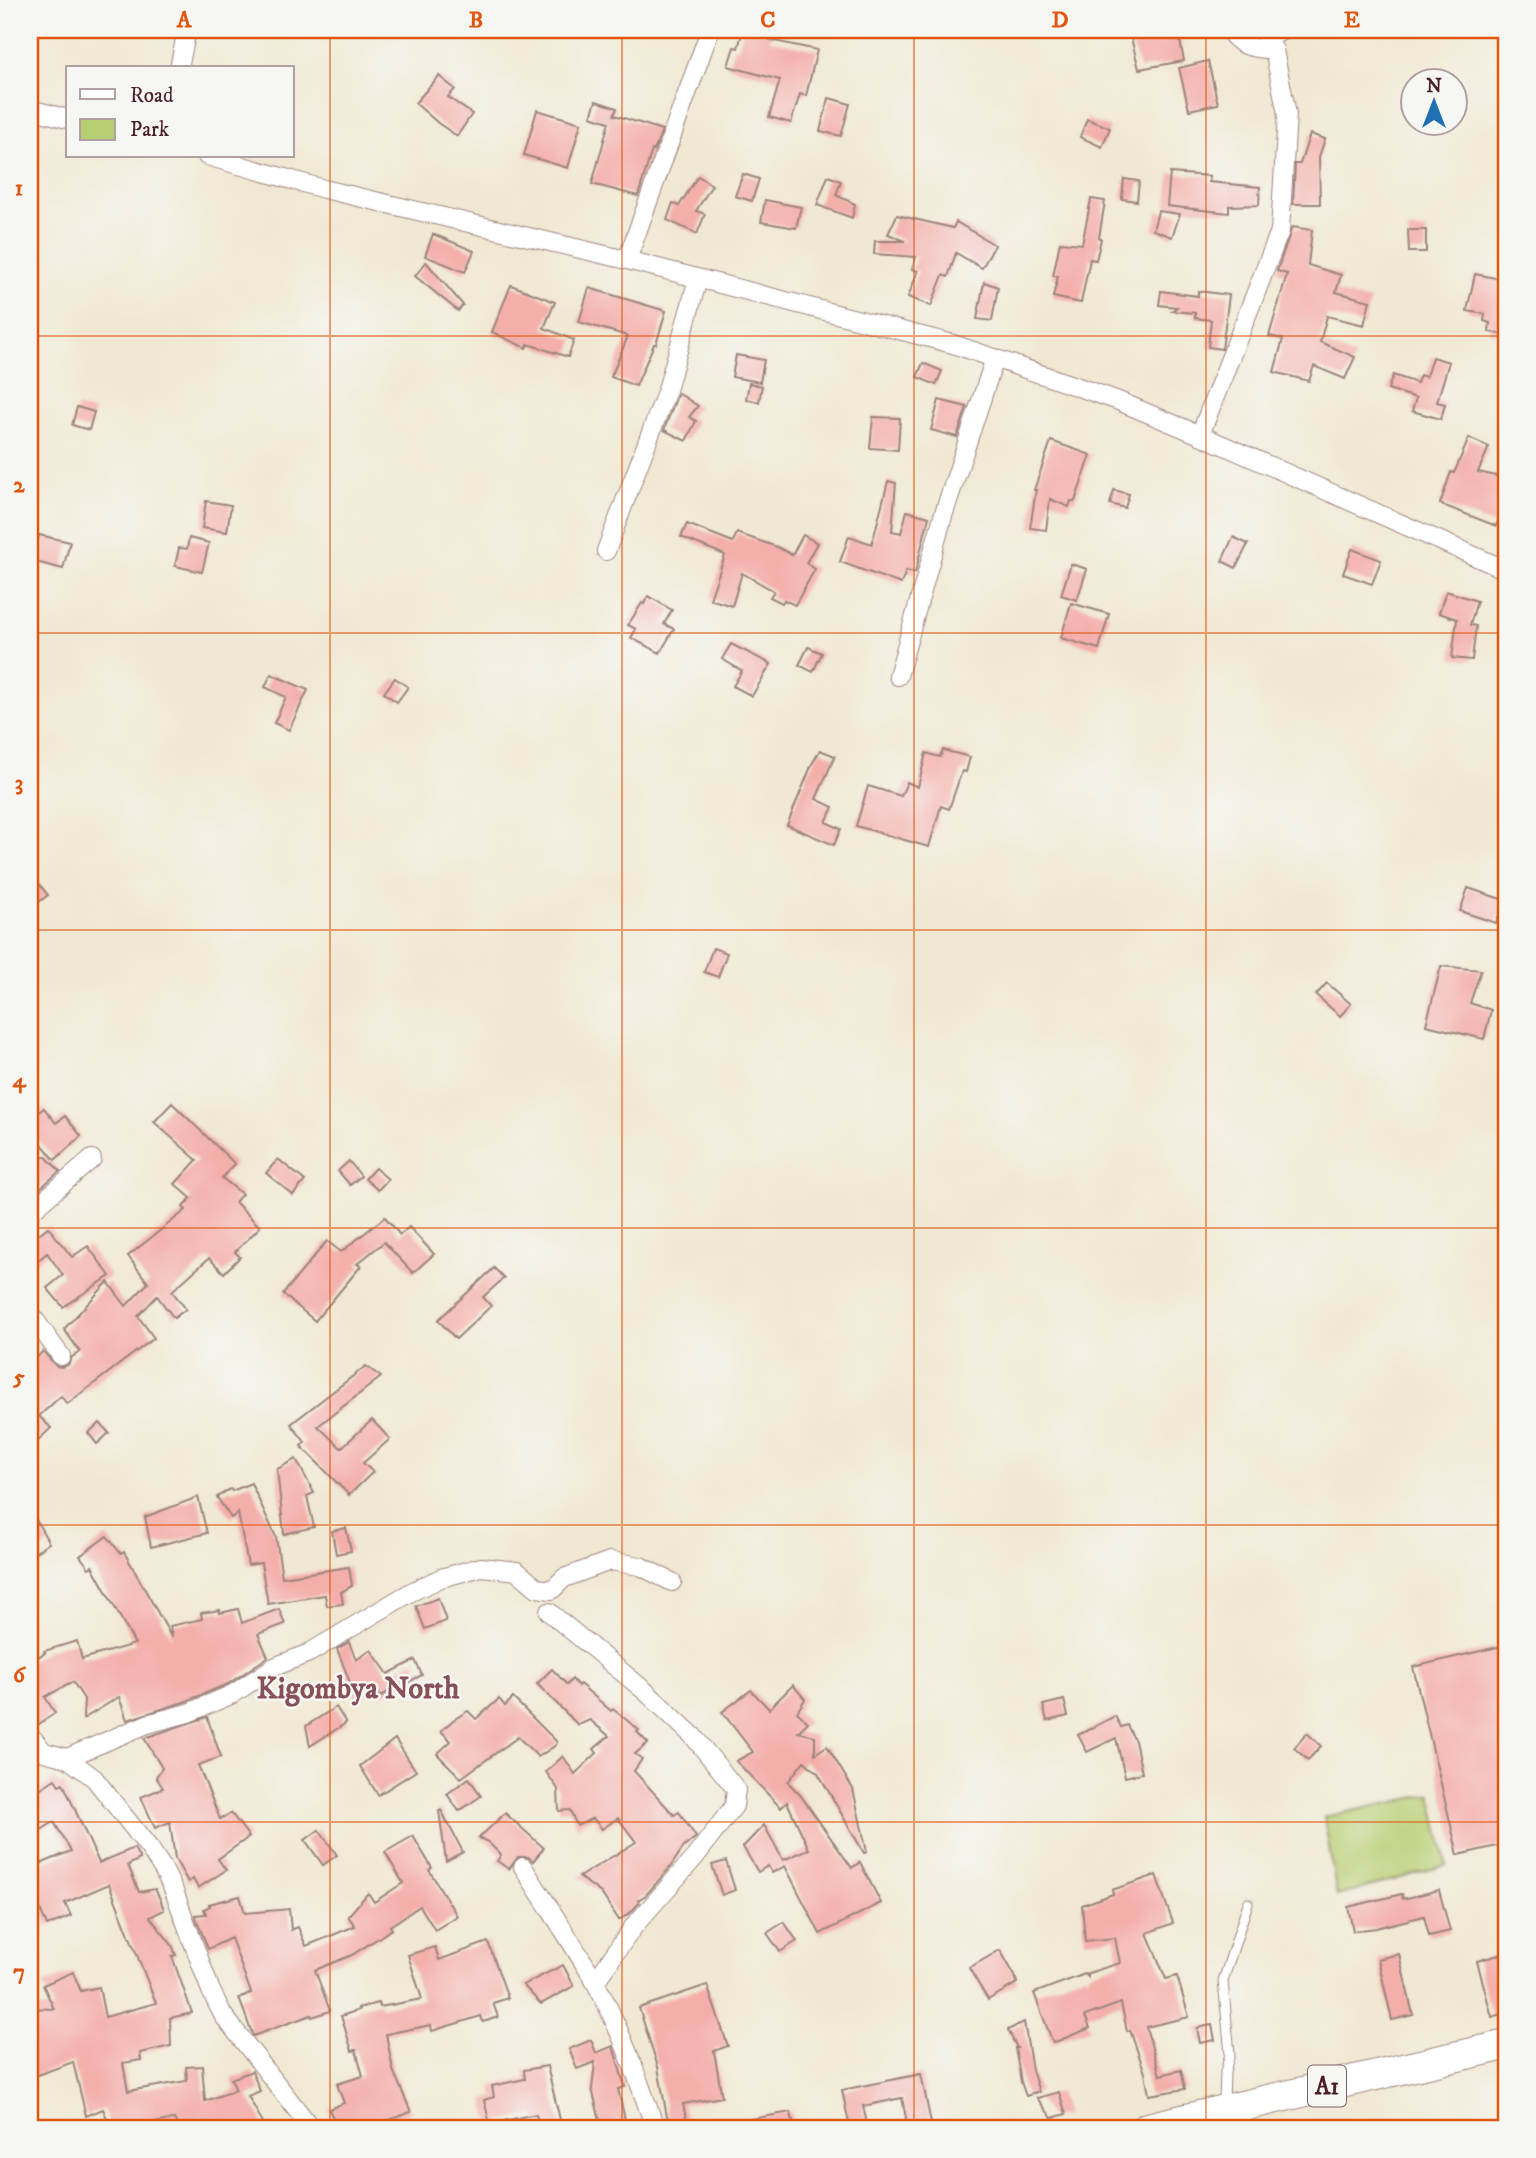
<svg xmlns="http://www.w3.org/2000/svg" width="1536" height="2158" viewBox="0 0 1536 2158" font-family="'IM FELL DW Pica',serif">
<style>
.green{fill:#b8ce72;stroke:#81764e;stroke-width:2}
.building{fill:#f4afab}
.lines{fill:none;stroke-linecap:round;stroke-linejoin:round}
.service-casing{stroke:#9d847e;stroke-width:11}
.minor-casing{stroke:#9d847e;stroke-width:20}
.trunk-casing{stroke:#9d847e;stroke-width:32}
.service{stroke:#fff;stroke-width:9}
.minor{stroke:#fff;stroke-width:18}
.trunk{stroke:#fff;stroke-width:30}
.grid{fill:none;stroke:#e0560e;stroke-width:2;stroke-opacity:0.55}
.labels{text-anchor:middle;stroke-width:5;stroke-linejoin:round;paint-order:stroke}
.shield{fill:#f6f6f2;stroke:#7e6067;stroke-width:2}
.shield-label{font-size:24px;font-weight:bold;fill:#4a1f2b}
.quarter-label{font-size:30px;font-weight:bold;fill:#865158;stroke:#f6f6f2}
.neatline{fill:none;stroke:#e0560e;stroke-width:2.5}
.grid-label{font-size:23px;text-anchor:middle;font-weight:bold;fill:#e0560e}
</style>
<rect width="100%" height="100%" fill="#f6f6f2"/>
<filter id="ink" filterUnits="userSpaceOnUse"><feTurbulence type="fractalNoise" baseFrequency=".0143" numOctaves="2"/><feDisplacementMap in="SourceGraphic" scale="14" xChannelSelector="R" yChannelSelector="G"/><feConvolveMatrix kernelMatrix="1 2 1 2 8 2 1 2 1" color-interpolation-filters="sRGB"/></filter>
<filter id="wash" filterUnits="userSpaceOnUse"><feTurbulence type="fractalNoise" baseFrequency=".00686" numOctaves="4" result="noise"/><feDisplacementMap in="SourceGraphic" scale="28" xChannelSelector="R" yChannelSelector="G"/><feGaussianBlur stdDeviation="1.57" result="paint"/><feColorMatrix in="noise" values="0 0 0 0 0 0 0 0 0 0 0 0 0 0 0 0 0 1.4 0 .05"/><feComposite in="paint" operator="in"/></filter>
<g filter="url(#wash)">
<rect width="100%" height="100%" fill="#f0e8d2"/>
<polygon class="green" points="1431,1794 1447,1865 1337,1896 1324,1817"/>
<g id="blocks">
<g class="building">
<polygon points="743,30 772,33 770,40 817,50 806,96 800,94 791,123 769,117 780,80 728,66 734,47 738,48"/>
<polygon points="1129,30 1178,30 1184,61 1139,69"/>
<polygon points="1208,61 1218,104 1189,110 1179,68"/>
<polygon points="439,76 455,89 448,97 472,114 457,136 438,123 415,103"/>
<polygon points="829,98 850,104 841,136 820,131"/>
<polygon points="596,101 617,108 614,115 662,130 654,151 652,150 638,196 592,184 609,122 591,116"/>
<polygon points="537,110 581,123 568,168 524,155"/>
<polygon points="1087,119 1110,128 1102,147 1080,137"/>
<polygon points="1310,134 1325,139 1319,157 1320,204 1293,204 1295,164 1300,164"/>
<polygon points="1170,173 1210,176 1209,182 1260,187 1259,205 1229,206 1229,213 1167,206"/>
<polygon points="743,174 759,179 752,201 735,196"/>
<polygon points="698,176 712,185 696,211 705,214 697,234 667,220 673,203 679,206"/>
<polygon points="828,176 841,181 836,195 855,204 852,218 817,205"/>
<polygon points="1124,179 1139,181 1137,201 1122,199"/>
<polygon points="1091,199 1105,201 1099,238 1101,239 1096,260 1090,259 1081,303 1053,297 1058,276 1053,276 1060,242 1082,244"/>
<polygon points="765,200 801,207 796,228 761,222"/>
<polygon points="1158,211 1180,214 1172,237 1153,230"/>
<polygon points="897,215 953,228 956,222 995,245 982,268 956,253 948,277 943,275 931,306 908,297 918,271 912,269 916,257 874,254 875,241 905,241 888,234"/>
<polygon points="1292,227 1312,230 1308,265 1341,275 1336,292 1370,301 1364,325 1327,316 1320,342 1355,357 1345,379 1314,366 1309,381 1274,372 1283,339 1269,336 1287,274 1277,271"/>
<polygon points="1408,230 1426,230 1426,252 1409,252"/>
<polygon points="433,234 474,251 465,272 425,256"/>
<polygon points="426,262 463,305 458,311 415,276"/>
<polygon points="1475,274 1506,280 1506,335 1489,332 1490,323 1484,321 1485,314 1467,311"/>
<polygon points="984,282 998,287 992,321 977,319"/>
<polygon points="511,285 555,302 544,328 574,340 568,357 528,344 526,348 492,332"/>
<polygon points="589,288 666,311 656,344 654,344 636,386 611,377 628,336 579,322"/>
<polygon points="1161,291 1198,296 1198,291 1229,295 1222,349 1208,347 1211,320 1195,318 1195,313 1172,311 1177,307 1159,305"/>
<polygon points="736,355 764,360 760,382 732,377"/>
<polygon points="1432,357 1449,362 1437,402 1445,404 1441,419 1412,411 1416,398 1388,389 1393,375 1417,383 1420,375 1426,377"/>
<polygon points="923,363 942,371 936,385 917,377"/>
<polygon points="749,383 762,386 759,402 746,399"/>
<polygon points="678,393 698,406 689,417 696,421 686,441 664,430"/>
<polygon points="939,400 967,407 957,437 931,430"/>
<polygon points="77,407 94,412 89,430 72,425"/>
<polygon points="873,417 900,418 898,450 870,448"/>
<polygon points="1469,438 1489,447 1478,472 1506,478 1506,503 1496,526 1440,504 1451,472 1454,473"/>
<polygon points="1051,441 1091,455 1075,501 1071,501 1069,507 1050,499 1046,530 1030,528 1036,490 1034,490"/>
<polygon points="888,481 896,483 892,531 901,533 907,511 929,517 915,573 906,571 901,584 840,562 849,536 872,544"/>
<polygon points="1114,490 1129,494 1125,508 1110,504"/>
<polygon points="206,501 231,505 227,532 202,528"/>
<polygon points="687,524 733,542 737,533 777,547 792,555 803,535 817,543 806,563 815,569 795,605 784,600 782,603 770,597 774,591 742,573 732,606 710,599 725,555 681,537"/>
<polygon points="39,535 70,542 63,569 32,561"/>
<polygon points="1233,537 1248,544 1236,568 1222,561"/>
<polygon points="189,538 209,543 202,572 175,566 179,548 187,549"/>
<polygon points="1352,549 1381,560 1372,584 1343,574"/>
<polygon points="1071,564 1087,569 1077,600 1061,595"/>
<polygon points="1446,591 1477,601 1470,625 1476,626 1472,660 1452,658 1457,619 1439,613"/>
<polygon points="648,596 672,610 664,624 674,629 660,653 631,638 636,629 628,625 642,603 644,604"/>
<polygon points="1071,603 1109,614 1099,649 1061,638"/>
<polygon points="731,644 771,664 752,696 733,686 742,671 722,659"/>
<polygon points="808,647 822,653 813,672 799,665"/>
<polygon points="271,674 308,690 289,730 274,723 286,697 265,687"/>
<polygon points="395,678 408,687 397,702 384,693"/>
<polygon points="820,750 835,756 816,799 833,807 826,822 841,829 834,845 787,825 812,764"/>
<polygon points="943,750 970,757 966,772 962,771 949,809 941,806 929,847 856,826 868,786 901,796 907,782 918,787 926,753 940,757"/>
<polygon points="30,873 48,895 30,909"/>
<polygon points="1468,888 1504,900 1496,923 1460,911"/>
<polygon points="713,948 727,953 718,977 704,972"/>
<polygon points="1441,966 1481,970 1470,1003 1491,1010 1484,1039 1426,1025"/>
<polygon points="1327,983 1351,1004 1340,1016 1316,995"/>
<polygon points="172,1103 235,1164 222,1178 242,1194 235,1202 260,1227 235,1252 240,1257 224,1273 209,1258 172,1291 186,1309 174,1318 157,1296 138,1316 154,1338 67,1404 61,1396 39,1416 51,1428 30,1448 30,1365 43,1351 56,1366 61,1367 68,1365 72,1357 80,1352 64,1329 108,1282 126,1306 148,1283 128,1256 186,1210 183,1207 191,1198 175,1184 197,1160 154,1122"/>
<polygon points="44,1108 56,1123 65,1116 81,1136 55,1160 30,1130 30,1119"/>
<polygon points="45,1156 60,1171 30,1197 30,1168"/>
<polygon points="278,1159 305,1181 293,1195 266,1173"/>
<polygon points="349,1161 361,1176 350,1185 338,1171"/>
<polygon points="375,1168 388,1179 378,1190 365,1179"/>
<polygon points="385,1217 400,1235 409,1227 434,1254 413,1273 384,1242 357,1264 361,1266 315,1321 283,1294 327,1241 341,1252"/>
<polygon points="48,1227 72,1257 88,1246 110,1276 63,1307 47,1288 63,1275 47,1253 30,1267 30,1241"/>
<polygon points="494,1268 504,1278 483,1297 491,1306 456,1339 438,1320"/>
<polygon points="366,1366 381,1377 318,1426 341,1448 372,1420 390,1439 363,1463 373,1472 349,1495 301,1446 305,1442 291,1424"/>
<polygon points="100,1423 109,1433 97,1444 88,1433"/>
<polygon points="296,1459 314,1493 307,1496 314,1527 284,1534 277,1469"/>
<polygon points="251,1483 276,1537 282,1577 349,1567 352,1586 341,1592 343,1604 327,1606 325,1595 268,1604 261,1563 248,1565 238,1513 231,1518 217,1497 230,1489 232,1491"/>
<polygon points="198,1497 207,1533 151,1547 145,1517"/>
<polygon points="30,1509 49,1543 30,1556"/>
<polygon points="346,1528 351,1551 336,1554 332,1531"/>
<polygon points="107,1536 121,1554 124,1552 172,1638 170,1626 202,1619 201,1613 220,1610 220,1613 238,1609 242,1623 279,1609 285,1624 258,1634 268,1657 228,1684 184,1702 127,1720 119,1697 83,1719 84,1699 73,1682 45,1697 55,1713 36,1726 30,1716 30,1661 45,1653 44,1651 77,1641 82,1659 135,1644 92,1566 89,1568 80,1556"/>
<polygon points="438,1598 446,1621 425,1629 416,1606"/>
<polygon points="349,1642 356,1660 371,1650 388,1674 415,1660 422,1675 381,1696 372,1687 367,1691 368,1693 356,1698 337,1649"/>
<polygon points="1506,1645 1506,1844 1458,1855 1413,1667"/>
<polygon points="552,1669 567,1685 572,1679 578,1686 580,1684 611,1711 613,1709 639,1730 637,1732 648,1743 635,1754 642,1759 634,1771 674,1815 679,1812 696,1837 683,1848 669,1869 646,1895 638,1900 639,1903 631,1912 619,1920 601,1893 579,1877 636,1842 618,1818 602,1829 593,1818 577,1826 570,1810 559,1811 558,1789 546,1772 563,1756 575,1774 597,1753 594,1749 609,1736 590,1720 578,1725 537,1684"/>
<polygon points="793,1685 805,1699 797,1712 808,1722 798,1732 815,1736 815,1754 827,1746 853,1789 867,1852 864,1853 818,1773 804,1761 788,1782 801,1796 852,1868 860,1862 881,1903 820,1934 785,1866 772,1873 768,1866 758,1872 743,1847 764,1825 783,1860 809,1849 787,1802 781,1808 736,1761 753,1752 722,1712 751,1690 769,1709"/>
<polygon points="513,1698 557,1742 556,1745 538,1757 518,1737 461,1778 437,1754 451,1741 441,1731 453,1720 468,1711 476,1719 499,1699 505,1706"/>
<polygon points="1064,1700 1068,1716 1047,1721 1043,1705"/>
<polygon points="336,1707 346,1723 310,1746 306,1726"/>
<polygon points="1115,1716 1121,1727 1127,1725 1135,1741 1142,1773 1125,1777 1116,1738 1087,1752 1078,1735"/>
<polygon points="207,1717 221,1757 198,1765 220,1819 231,1813 249,1837 218,1859 226,1870 198,1888 193,1879 188,1882 175,1859 170,1822 155,1828 141,1797 163,1788 156,1777 162,1768 144,1738"/>
<polygon points="1307,1733 1321,1746 1308,1760 1294,1748"/>
<polygon points="395,1739 416,1771 378,1795 360,1766"/>
<polygon points="469,1778 481,1796 459,1811 447,1794"/>
<polygon points="55,1779 59,1785 63,1783 99,1863 134,1848 140,1859 128,1865 139,1892 155,1889 161,1901 164,1910 150,1917 172,1945 176,1955 172,1956 192,2013 170,2018 171,2046 140,2053 141,2060 123,2063 128,2091 187,2081 186,2067 202,2066 205,2101 236,2090 231,2079 252,2071 260,2091 248,2096 266,2128 179,2128 174,2119 131,2128 111,2128 103,2109 86,2116 73,2062 35,2076 30,2058 30,2008 54,2009 43,1985 73,1972 81,1991 99,1987 105,2017 156,2003 109,1884 65,1903 71,1916 47,1926 33,1892 40,1889 31,1868 71,1851 54,1822 30,1837 30,1795"/>
<polygon points="441,1810 463,1852 446,1861 439,1811"/>
<polygon points="505,1813 544,1848 533,1861 528,1857 518,1857 509,1869 497,1861 501,1855 488,1842 479,1838"/>
<polygon points="319,1830 337,1855 323,1865 305,1840"/>
<polygon points="413,1836 432,1868 429,1870 457,1916 435,1930 420,1906 390,1926 392,1929 352,1955 315,1970 330,2011 312,2017 311,2015 253,2036 239,1998 251,1993 231,1938 208,1949 195,1915 206,1914 204,1909 210,1906 209,1904 240,1896 245,1913 289,1909 291,1930 298,1927 306,1946 355,1926 348,1916 368,1893 374,1902 403,1883 385,1852"/>
<polygon points="726,1861 735,1890 722,1895 712,1865"/>
<polygon points="1156,1875 1173,1923 1147,1933 1166,1979 1177,1976 1189,2017 1146,2027 1160,2075 1181,2070 1185,2089 1149,2095 1145,2073 1130,2030 1127,2031 1121,2003 1085,2016 1090,2028 1053,2043 1034,1993 1085,1974 1088,1977 1088,1973 1120,1963 1115,1938 1085,1941 1082,1905 1113,1894 1112,1890"/>
<polygon points="1439,1890 1450,1931 1429,1936 1424,1916 1376,1928 1353,1931 1348,1907 1402,1894 1403,1899"/>
<polygon points="784,1922 797,1941 780,1952 767,1933"/>
<polygon points="488,1942 508,1998 493,2003 498,2017 483,2022 481,2016 432,2031 431,2025 386,2034 393,2070 411,2112 368,2128 337,2128 329,2109 344,2103 337,2084 363,2076 356,2050 352,2051 341,2016 359,2010 358,2008 379,2003 380,2007 422,1999 408,1955 435,1947 439,1960"/>
<polygon points="1000,1950 1015,1976 1017,1983 988,2000 969,1968"/>
<polygon points="1506,1953 1506,2013 1492,2017 1477,1961"/>
<polygon points="1399,1954 1413,2015 1392,2020 1378,1959"/>
<polygon points="563,1965 574,1986 541,2004 523,1985"/>
<polygon points="707,1985 728,2046 714,2051 722,2097 683,2104 688,2128 669,2128 658,2067 639,2008"/>
<polygon points="1024,2022 1032,2070 1039,2092 1026,2096 1021,2082 1015,2048 1017,2048 1008,2030"/>
<polygon points="1212,2025 1215,2040 1200,2043 1197,2028"/>
<polygon points="591,2040 596,2053 613,2046 625,2087 618,2089 626,2124 602,2128 592,2089 595,2062 577,2069 569,2049"/>
<polygon points="547,2066 562,2128 539,2128 536,2114 490,2124 484,2100 494,2097 492,2086 525,2079 524,2070"/>
<polygon points="921,2074 931,2123 908,2128 902,2098 863,2106 868,2128 850,2128 842,2090"/>
<polygon points="1059,2092 1066,2114 1052,2118 1037,2098"/>
<polygon points="791,2112 794,2128 740,2128 739,2121"/>
</g>
</g>
</g>
<g filter="url(#ink)">
<use href="#blocks" fill-opacity="0" stroke="#9d847e" stroke-width="2"/>
<g class="lines">
<defs>
<polyline id="service" points="1224,2105 1225,2072 1230,2054 1223,1981 1248,1903"/>
<g id="minor">
<path d="M1229,30C1240,48 1254,48 1274,50L1267,39L1283,30"/>
<polyline points="179,68 187,30"/>
<polyline points="30,109 68,119"/>
<polyline points="207,156 324,189 627,260 953,344 1116,400 1200,435 1506,570"/>
<polyline points="627,260 710,30"/>
<polyline points="1200,435 1280,231 1287,114 1274,50"/>
<polyline points="606,551 667,390 698,279"/>
<polyline points="898,676 943,516 995,358"/>
<polyline points="30,1212 92,1159"/>
<polyline points="30,1313 61,1356"/>
<polyline points="549,1612 645,1691 693,1736 736,1789 734,1806 695,1857 634,1926 595,1982"/>
<polyline points="30,1735 44,1752 67,1758 94,1778 150,1849 163,1869 174,1891 211,1991 223,2015 311,2128"/>
<polyline points="67,1758 147,1724 188,1713 233,1694 274,1667 309,1653 411,1592 441,1578 481,1567 517,1571 537,1588 552,1590 564,1578 610,1561 640,1566 672,1582"/>
<path d="M523,1867C547,1905 572,1942 594,1980C620,2027 638,2078 655,2128"/>
</g>
<polyline id="trunk" points="1147,2128 1506,2045"/>
</defs>
<use href="#service" class="service-casing"/>
<use href="#minor" class="minor-casing"/>
<use href="#trunk" class="trunk-casing"/>
<use href="#service" class="service"/>
<use href="#minor" class="minor"/>
<use href="#trunk" class="trunk"/>
</g>
</g>
<path class="grid" d="M330,30V2128M622,30V2128M914,30V2128M1206,30V2128M30,336H1506M30,633H1506M30,930H1506M30,1228H1506M30,1525H1506M30,1822H1506"/>
<g class="labels">
<rect class="shield" x="1308" y="2065.5" width="38" height="41" rx="5"/>
<g class="shield-label">
<text x="1327" y="2094">A1</text>
</g>
<g class="quarter-label">
<text x="358" y="1698">Kigombya North</text>
</g>
</g>
<rect width="1536" height="2158" fill="none" stroke="#f6f6f2" stroke-width="77"/>
<rect x="66" y="66" width="228" height="91" fill="#f6f6f2" stroke="#b1a0a2" stroke-width="2"/>
<rect x="80" y="89" width="35" height="10" fill="#ffffff" stroke="#b1a0a2" stroke-width="2"/>
<text x="130" y="102" font-size="21" fill="#4a1f2b">Road</text>
<rect x="80" y="119" width="35" height="21" fill="#b8ce72" stroke="#b1a0a2" stroke-width="2"/>
<text x="130" y="136" font-size="21" fill="#4a1f2b">Park</text>
<g transform="translate(1434 102)"><circle r="33" fill="#f6f6f2" stroke="#b1a0a2" stroke-width="2"/>
<path d="M0-5L12 26L0 18L-12 26Z" fill="#1f6fb2"/>
<text y="-10" font-size="19" font-weight="bold" text-anchor="middle" fill="#4a1f2b">N</text>
</g>
<rect x="38" y="38" width="1460" height="2082" class="neatline"/>
<g class="grid-label">
<text x="184" y="27">A</text>
<text x="476" y="27">B</text>
<text x="768" y="27">C</text>
<text x="1060" y="27">D</text>
<text x="1352" y="27">E</text>
<text x="19" y="195">1</text>
<text x="19" y="492">2</text>
<text x="19" y="790">3</text>
<text x="19" y="1087">4</text>
<text x="19" y="1384">5</text>
<text x="19" y="1682">6</text>
<text x="19" y="1979">7</text>
</g>
</svg>
